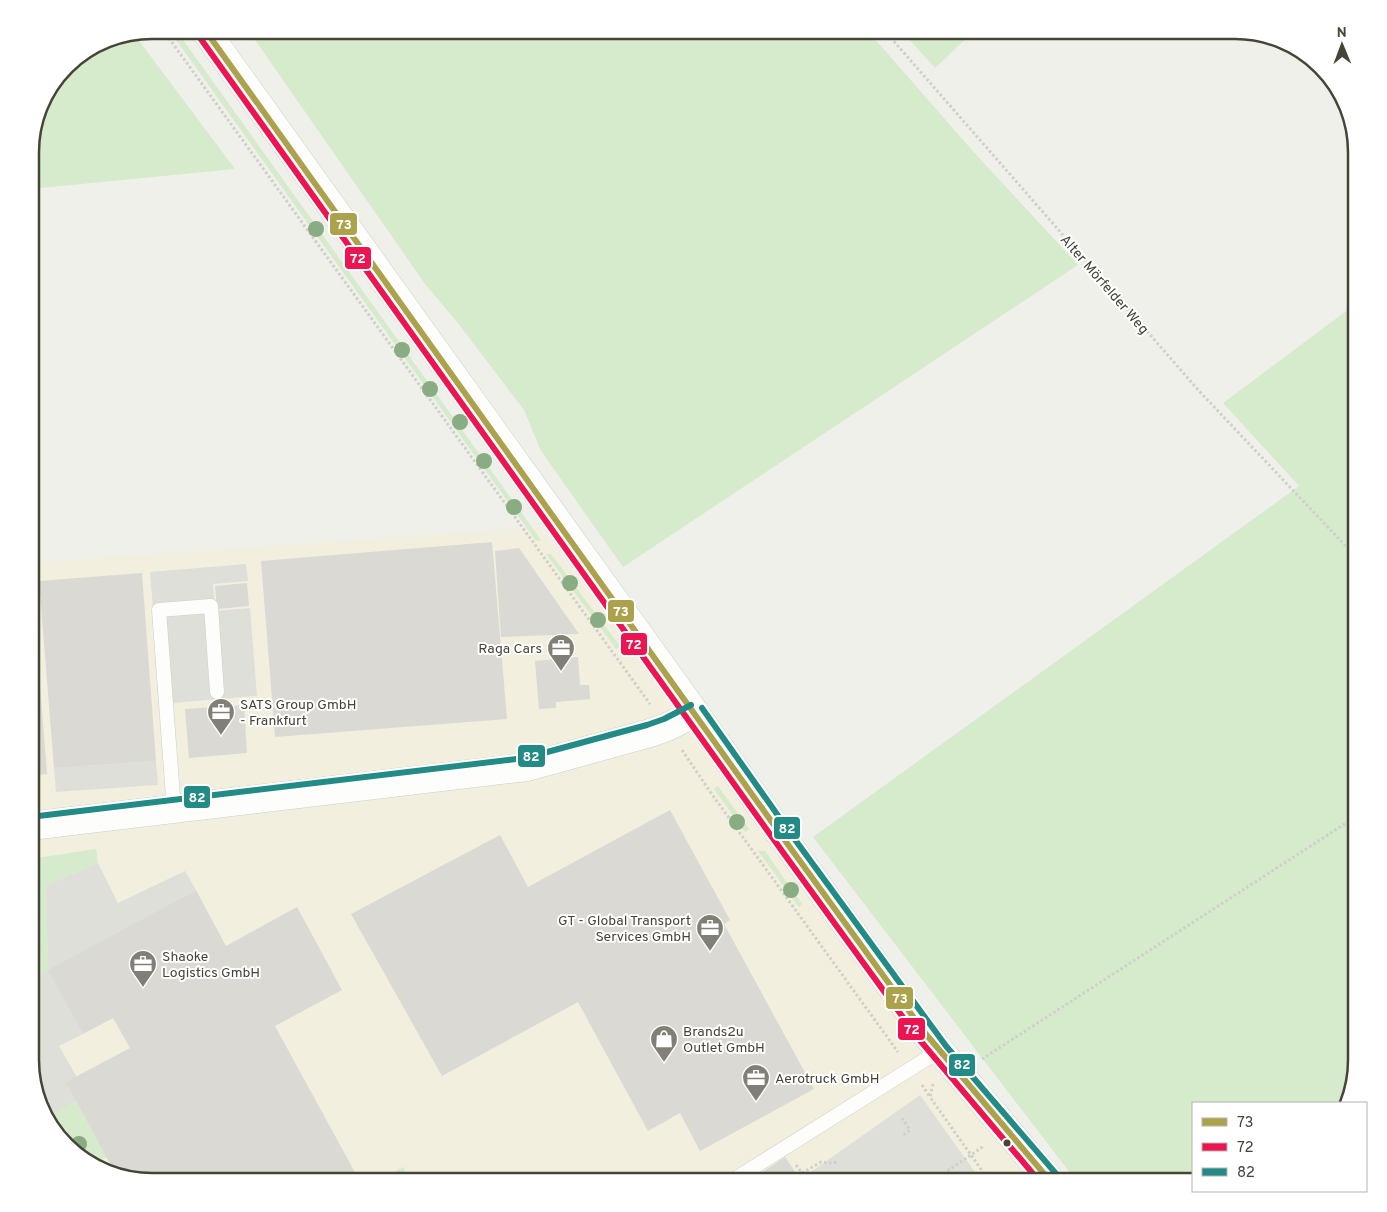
<svg xmlns="http://www.w3.org/2000/svg" width="1387" height="1212" viewBox="0 0 1387 1212" font-family="Overpass,sans-serif">
<style>
.commercial{fill:#f2efde}
.green{fill:#d6eacc}
.parking{fill:#dfdfda}
.building{fill:#dad9d3}
.lines{fill:none;stroke-linecap:round;stroke-linejoin:round}
.service-casing{stroke:#cecec8;stroke-width:15}
.minor-casing{stroke:#cecec8;stroke-width:29}
.path{stroke:#d0d0ca;stroke-width:3;stroke-dasharray:2.5 2.5;stroke-linecap:butt}
.service{stroke:#fdfdfc;stroke-width:14}
.minor{stroke:#fdfdfc;stroke-width:28}
.bus-1-casing{stroke:#fff;stroke-width:10}
.bus-2-casing{stroke:#fff;stroke-width:10}
.bus-3-casing{stroke:#fff;stroke-width:10}
.bus-1{stroke:#ada24c;stroke-width:6}
.bus-2{stroke:#ec1551;stroke-width:6}
.bus-3{stroke:#238b85;stroke-width:6}
.tree{fill:#89ac82}
.bus-dot{fill:#464437;stroke:#fff;stroke-width:2}
.labels{text-anchor:middle;stroke-width:4;stroke-linejoin:round;paint-order:stroke}
.street-label{font-size:14px;fill:#464437;stroke:#fff}
.poi-label{font-size:14px;fill:#464437;stroke:#fff;text-anchor:start}
.rim{fill:none;stroke:#464437;stroke-width:2.5}
.line-badge{stroke:#fff;stroke-width:2}
.badge-label{font-size:14px;text-anchor:middle;font-weight:bold;fill:#fff}
</style>
<rect width="100%" height="100%" fill="#f0f0eb"/>
<polygon class="commercial" points="540,527 1031,1182 152,1182 106,1173 66,1146 42,1114 30,1068 30,563"/>
<g class="green">
<polygon points="169,30 176,30 541,540 536,541"/>
<polygon points="248,30 867,30 971,149 1078,265 623,567 541,451 524,410 457,322 425,284"/>
<polygon points="901,30 975,30 935,68"/>
<polygon points="134,34 235,169 30,189 30,144 43,98 71,61 106,39"/>
<polygon points="1357,303 1357,1067 1348,1103 1193,1103 1193,1182 1077,1182 813,837 1299,486 1223,403"/>
<polygon points="546,554 551,554 620,646 616,649"/>
<polygon points="718,786 749,829 745,832 714,789"/>
<polygon points="96,849 98,863 46,885 48,970 30,980 30,859"/>
<polygon points="758,851 765,851 802,904 799,907"/>
<polygon points="76,1101 107,1157 93,1164 66,1146 46,1118"/>
<polygon points="403,1167 411,1182 376,1182"/>
</g>
<g class="parking">
<polygon points="246,564 248,581 213,584 215,611 250,608 257,696 161,704 150,572"/>
<polygon points="156,761 158,785 56,792 54,768"/>
<polygon points="98,863 118,903 185,871 196,890 49,970 83,1034 59,1046 76,1076 76,1101 46,1118 42,1114 30,1068 30,980 48,970 46,885"/>
<polygon points="920,1095 982,1182 813,1182 808,1174"/>
</g>
<g class="building">
<polygon points="492,542 507,719 275,737 261,561"/>
<polygon points="519,548 579,634 501,637 495,551"/>
<polygon points="142,573 156,761 54,768 39,581"/>
<polygon points="247,583 249,606 217,609 215,586"/>
<polygon points="30,584 32,584 47,774 30,776"/>
<polygon points="578,657 580,685 589,685 590,699 556,702 556,708 539,709 535,661"/>
<polygon points="244,705 247,753 189,758 185,709"/>
<polygon points="670,810 730,920 724,924 814,1089 700,1151 680,1113 648,1131 578,1002 442,1076 351,914 500,835 528,887"/>
<polygon points="196,890 226,946 297,907 342,990 275,1026 357,1176 346,1182 152,1182 116,1175 66,1082 130,1048 113,1018 83,1034 48,970"/>
<polygon points="785,1157 802,1182 748,1182"/>
</g>
<g class="lines">
<defs>
<g id="service">
<polyline points="174,810 159,610 211,606 217,692"/>
<polyline points="730,1182 939,1051"/>
</g>
<g id="minor">
<polyline points="205,30 695,713 789,846 925,1033 1051,1182"/>
<polyline points="30,826 527,767 650,733 667,727 695,713"/>
</g>
</defs>
<use href="#service" class="service-casing"/>
<use href="#minor" class="minor-casing"/>
<g class="path">
<polyline points="163,30 650,704"/>
<polyline points="884,30 1200,392 1357,558"/>
<polyline points="682,750 711,793 898,1052"/>
<polyline points="982,1059 1357,816"/>
<polyline points="933,1084 930,1097 990,1182"/>
<polyline points="922,1085 930,1097"/>
<polyline points="902,1118 910,1130 902,1136"/>
<polyline points="796,1165 802,1173 821,1162 828,1163 838,1162"/>
<polyline points="931,1182 984,1146"/>
</g>
<use href="#service" class="service"/>
<use href="#minor" class="minor"/>
<defs>
<polyline id="bus-1" points="205,30 789,846 925,1033 1051,1182"/>
<polyline id="bus-2" points="198,35 782,851 918,1038 1040,1182"/>
<g id="bus-3">
<polyline points="702,708 796,841 946,1046 1058,1176"/>
<polyline points="30,817 525,758 647,725 664,719 691,705"/>
</g>
</defs>
<use href="#bus-1" class="bus-1-casing"/>
<use href="#bus-2" class="bus-2-casing"/>
<use href="#bus-3" class="bus-3-casing"/>
<use href="#bus-1" class="bus-1"/>
<use href="#bus-2" class="bus-2"/>
<use href="#bus-3" class="bus-3"/>
</g>
<g class="tree">
<circle cx="316" cy="229" r="8"/>
<circle cx="402" cy="350" r="8"/>
<circle cx="430" cy="389" r="8"/>
<circle cx="460" cy="422" r="8"/>
<circle cx="484" cy="461" r="8"/>
<circle cx="514" cy="507" r="8"/>
<circle cx="570" cy="583" r="8"/>
<circle cx="598" cy="620" r="8"/>
<circle cx="737" cy="822" r="8"/>
<circle cx="791" cy="890" r="8"/>
<circle cx="79" cy="1144" r="8"/>
</g>
<defs>
<symbol id="office-pin" viewBox="-11 -11 22 30"><path d="M0 17L-7.5 6A9.5 9.5 0 1 1 7.5 6Z" fill="#828076" stroke="#fff"/><path d="M-6-3h4V-5.5h4V-3h4V5H-6ZM-1-4.5V-3h2v-1.5ZM-6 0V1H6V0Z" fill="#fff"/></symbol>
<symbol id="shop-pin" viewBox="-11 -11 22 30"><path d="M0 17L-7.5 6A9.5 9.5 0 1 1 7.5 6Z" fill="#828076" stroke="#fff"/><path d="M-5-2.5h2.3a2.7 3.5 0 0 1 5.4 0H5L5.5 6h-11ZM-1.5-2.5h3a1.5 2.3 0 0 0-3 0Z" fill="#fff"/></symbol>
</defs>
<g fill-rule="evenodd">
<use href="#office-pin" x="545" y="632" width="32" height="43"/>
<use href="#office-pin" x="205" y="696" width="32" height="43"/>
<use href="#office-pin" x="694" y="912" width="32" height="43"/>
<use href="#office-pin" x="127" y="948" width="32" height="43"/>
<use href="#shop-pin" x="648" y="1023" width="32" height="43"/>
<use href="#office-pin" x="740" y="1062" width="32" height="43"/>
</g>
<circle class="bus-dot" cx="1007" cy="1143" r="4.5"/>
<g class="labels">
<g class="street-label">
<text transform="translate(1105 284) rotate(49)" y="5">Alter Mörfelder Weg</text>
</g>
<g class="poi-label">
<text x="542" y="653" text-anchor="end">Raga Cars</text>
<text x="240" y="709">SATS Group GmbH<tspan x="240" dy="16">- Frankfurt</tspan></text>
<text x="691" y="925" text-anchor="end">GT - Global Transport<tspan x="691" dy="16">Services GmbH</tspan></text>
<text x="162" y="961">Shaoke<tspan x="162" dy="16">Logistics GmbH</tspan></text>
<text x="683" y="1036">Brands2u<tspan x="683" dy="16">Outlet GmbH</tspan></text>
<text x="775" y="1083">Aerotruck GmbH</text>
</g>
</g>
<path d="M0 0H1387V1212H0ZM152 39H1235A113 113 0 0 1 1348 152V1060A113 113 0 0 1 1235 1173H152A113 113 0 0 1 39 1060V152A113 113 0 0 1 152 39Z" fill="#fff" fill-rule="evenodd"/>
<path class="rim" d="M152 39H1235A113 113 0 0 1 1348 152V1060A113 113 0 0 1 1235 1173H152A113 113 0 0 1 39 1060V152A113 113 0 0 1 152 39Z"/>
<g class="line-badge">
<rect x="329" y="212" width="29" height="24" rx="5" fill="#ada24c"/>
<rect x="344" y="246" width="28" height="24" rx="5" fill="#ec1551"/>
<rect x="607" y="599" width="28" height="24" rx="5" fill="#ada24c"/>
<rect x="620" y="632" width="28" height="24" rx="5" fill="#ec1551"/>
<rect x="517" y="744" width="29" height="24" rx="5" fill="#238b85"/>
<rect x="183" y="785" width="28" height="24" rx="5" fill="#238b85"/>
<rect x="773" y="816" width="28" height="24" rx="5" fill="#238b85"/>
<rect x="885" y="986" width="29" height="24" rx="5" fill="#ada24c"/>
<rect x="897" y="1017" width="29" height="24" rx="5" fill="#ec1551"/>
<rect x="948" y="1053" width="28" height="24" rx="5" fill="#238b85"/>
</g>
<g class="badge-label">
<text x="344" y="229">73</text>
<text x="358" y="263">72</text>
<text x="621" y="616">73</text>
<text x="634" y="649">72</text>
<text x="531" y="761">82</text>
<text x="197" y="802">82</text>
<text x="787" y="833">82</text>
<text x="900" y="1003">73</text>
<text x="912" y="1034">72</text>
<text x="962" y="1069">82</text>
</g>
<rect x="1192" y="1102" width="175" height="90" fill="#ffffff" stroke="#b5b4af"/>
<rect x="1202" y="1118" width="25" height="8" fill="#ada24c" stroke="#b5b4af"/>
<text x="1237" y="1127" font-size="15" fill="#464437">73</text>
<rect x="1202" y="1143" width="25" height="8" fill="#ec1551" stroke="#b5b4af"/>
<text x="1237" y="1152" font-size="15" fill="#464437">72</text>
<rect x="1202" y="1168" width="25" height="8" fill="#238b85" stroke="#b5b4af"/>
<text x="1237" y="1177" font-size="15" fill="#464437">82</text>
<g transform="translate(1342 45) rotate(359)" stroke="#ffffff" stroke-width="4" paint-order="stroke">
<path d="M0-4L9 19L0 12L-9 19Z" fill="#464437"/>
<text y="-8" font-size="14" font-weight="bold" text-anchor="middle" fill="#464437">N</text>
</g>
</svg>
